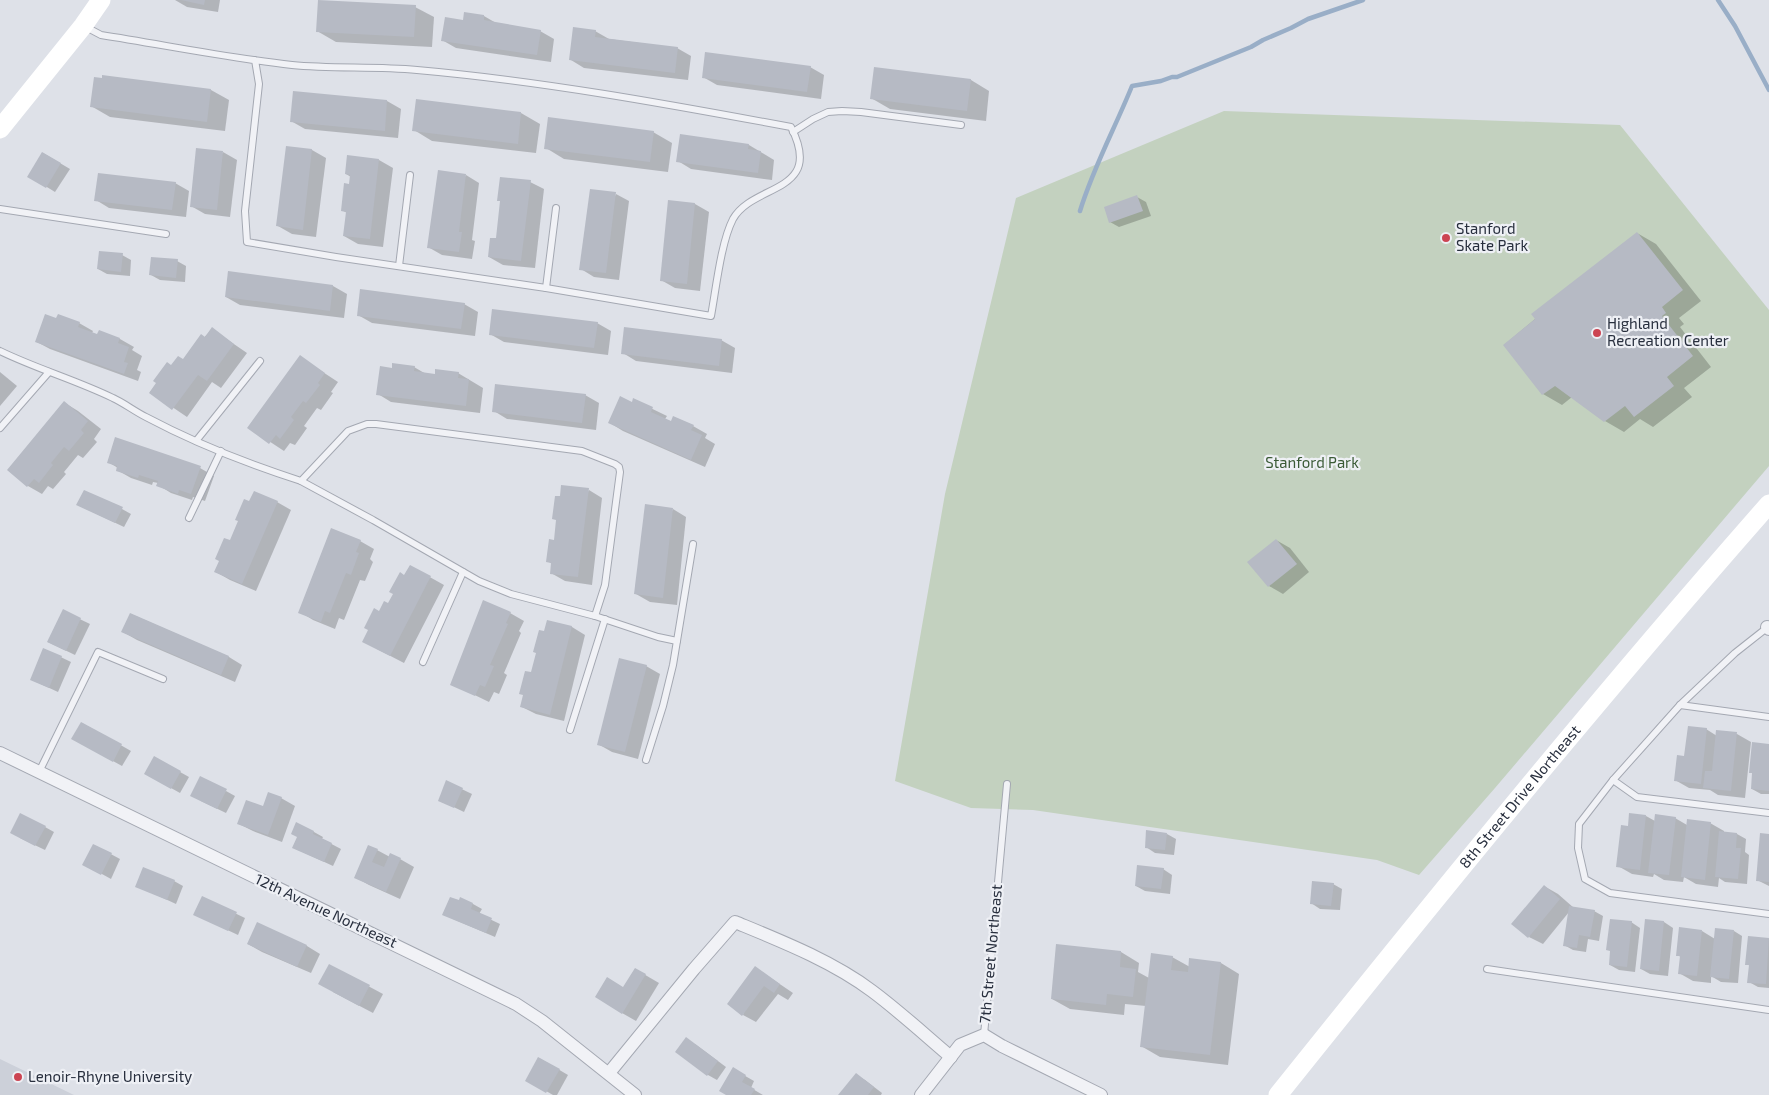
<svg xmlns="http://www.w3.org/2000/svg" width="1769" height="1095" viewBox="0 0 1769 1095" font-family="'Exo 2',sans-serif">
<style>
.built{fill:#ccd0d9}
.green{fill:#c3d1bf}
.shadow{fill:#0003}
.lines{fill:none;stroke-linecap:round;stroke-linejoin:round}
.stream{stroke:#99aec7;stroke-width:4.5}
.building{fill:#b6bac4}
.lane-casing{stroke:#a4a8b2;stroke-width:8}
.street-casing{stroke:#a4a8b2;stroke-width:14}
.lane{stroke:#f1f2f6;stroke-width:6}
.street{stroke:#f1f2f6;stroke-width:12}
.secondary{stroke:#fff;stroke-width:19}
.poi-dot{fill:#cc4452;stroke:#eef0f5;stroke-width:2}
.labels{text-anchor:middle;stroke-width:4.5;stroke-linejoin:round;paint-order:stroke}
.poi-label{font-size:15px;fill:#282f3e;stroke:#eef0f5;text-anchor:start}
.park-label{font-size:15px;fill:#3a5a35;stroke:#eef0f5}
.street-label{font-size:15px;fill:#282f3e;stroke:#eef0f5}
</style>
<rect width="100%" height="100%" fill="#dee1e8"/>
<polygon class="built" points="0,1059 74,1095 0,1095"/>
<polygon class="green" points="1224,111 1620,125 1769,310 1769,466 1495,788 1419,875 1377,860 1033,810 971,808 895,781 945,494 1016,198"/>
<g class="shadow">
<polygon points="175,0 220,0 218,12 187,7"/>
<polygon points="415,7 434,17 432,47 336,42 317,31"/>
<polygon points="484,16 496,23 540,31 554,39 551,62 456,48 442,40 464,21"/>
<polygon points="595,31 609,39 677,48 691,56 688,80 584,68 571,60"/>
<polygon points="810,67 824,75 821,99 717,85 703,77"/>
<polygon points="875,69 971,80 989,91 986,121 890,109 871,98"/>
<polygon points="211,90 229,100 225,131 110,117 91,106"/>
<polygon points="294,93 387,101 401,109 398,138 305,129 291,121"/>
<polygon points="417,101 521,113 540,124 536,153 432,141 414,130"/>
<polygon points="653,132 672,143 668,172 564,159 546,148"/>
<polygon points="749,145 774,160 772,180 691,169 678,161"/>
<polygon points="287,147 312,150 326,158 316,237 292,234 278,226"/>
<polygon points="223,152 237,160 230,217 205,214 191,206"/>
<polygon points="43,153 70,169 55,192 29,176"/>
<polygon points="379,160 393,168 383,247 358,244 344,236 347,213 342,210 350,186 351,177 346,174"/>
<polygon points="466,175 479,183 472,240 475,241 472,259 442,255 428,247"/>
<polygon points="530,182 544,189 535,268 503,265 489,257 497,240"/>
<polygon points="175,183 189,191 186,217 109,208 96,200"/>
<polygon points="616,194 629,201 619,280 594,277 581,269"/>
<polygon points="1137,197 1146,202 1151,216 1119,227 1110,222"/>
<polygon points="669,201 695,204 709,212 700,291 675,288 661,280"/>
<polygon points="1637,233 1656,244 1701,301 1679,318 1684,324 1680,327 1711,367 1684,388 1692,397 1653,427 1640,419 1624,432 1605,421 1572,397 1562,405 1543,394 1504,345"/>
<polygon points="122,255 131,260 130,276 107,274 98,269"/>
<polygon points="177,261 186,266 185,282 160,280 151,275"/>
<polygon points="333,286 347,294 344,318 240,305 226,297"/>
<polygon points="464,304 478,312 475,336 372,323 358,315"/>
<polygon points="79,323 93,331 92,333 98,336 99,332 120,339 134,347 132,350 142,356 137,370 141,372 138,381 50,349 37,342"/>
<polygon points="597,323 611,331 608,355 504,342 490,334"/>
<polygon points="212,329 247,353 221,388 212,382 187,417 150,392 172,366 183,360"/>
<polygon points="721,340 735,348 732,373 636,361 623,353"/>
<polygon points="300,357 338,382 331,392 333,393 321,410 317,408 304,426 307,428 295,445 290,443 284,451 249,428"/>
<polygon points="414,367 426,374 436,375 458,373 483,388 480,413 391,402 378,394 393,369"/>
<polygon points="0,372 17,386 0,406"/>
<polygon points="585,395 599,403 596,430 507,419 494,411"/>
<polygon points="634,400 667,416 665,419 672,422 693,426 707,434 705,438 715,444 705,467 623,431 610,423 632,403"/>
<polygon points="65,403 78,411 101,429 94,439 97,442 83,458 78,455 64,472 66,474 53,489 48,486 42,494 28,486 9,470"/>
<polygon points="108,462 200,468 214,476 205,501 193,497 192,500 171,493 158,485 158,483 153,482 152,485 131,478 117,470 118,468"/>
<polygon points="589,490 602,498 592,585 565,581 551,573 552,564 548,561"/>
<polygon points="277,502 291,510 256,591 230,580 216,572 250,503"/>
<polygon points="78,505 122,509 131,514 124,527"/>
<polygon points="673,509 686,517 677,605 650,602 636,594"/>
<polygon points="1276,540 1290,548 1309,572 1283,594 1269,586"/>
<polygon points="360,541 374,549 370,559 373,562 365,581 360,580 344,620 339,618 335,629 313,620 300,612"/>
<polygon points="410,566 444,585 404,663 377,649 379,613 389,605"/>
<polygon points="63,611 90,624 75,655 48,642"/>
<polygon points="510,613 524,621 519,631 521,633 504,673 507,675 499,694 494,692 489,702 452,684"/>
<polygon points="131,614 229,657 242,665 235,682 137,640 123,632"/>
<polygon points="548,621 572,627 585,635 564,721 536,714 522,707"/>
<polygon points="44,649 71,662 58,692 32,680"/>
<polygon points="646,666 660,674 638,759 612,752 598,744"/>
<polygon points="82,723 131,751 122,766 73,739"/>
<polygon points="1706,729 1717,736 1737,734 1751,742 1745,798 1718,795 1710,790 1689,788 1675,780 1686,757"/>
<polygon points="1769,745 1769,794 1761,794 1752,789 1754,774 1751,772"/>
<polygon points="155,758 189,777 180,793 146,774"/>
<polygon points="447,782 472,794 464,812 439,800"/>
<polygon points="226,791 235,796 226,813 201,801"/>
<polygon points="281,798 295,806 282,842 253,831 239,824 263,808"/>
<polygon points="1646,816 1655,821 1675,818 1687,825 1710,823 1724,831 1724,833 1737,834 1746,839 1745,852 1749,855 1747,884 1725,882 1719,878 1718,887 1696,884 1684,877 1683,882 1664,880 1654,874 1653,877 1632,874 1618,866 1629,827"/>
<polygon points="297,824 314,832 323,837 322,839 341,849 333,866 294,848 298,837"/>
<polygon points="45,827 54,832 45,850 20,838"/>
<polygon points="1167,834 1176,839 1174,855 1155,853 1146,847"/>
<polygon points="1769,835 1769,886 1757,880"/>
<polygon points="94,845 120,859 111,879 91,868"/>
<polygon points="377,850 390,857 400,859 414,867 400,899 369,885 355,877"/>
<polygon points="1163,869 1172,875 1170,894 1145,891 1136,886"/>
<polygon points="174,881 183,886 176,904 137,886"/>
<polygon points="1333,884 1342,889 1340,910 1320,909 1311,903"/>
<polygon points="1544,886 1558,894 1574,908 1594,911 1603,916 1599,941 1588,939 1586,952 1573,950 1564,945 1569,912 1543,944 1529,937"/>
<polygon points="203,898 245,918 238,935 204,919"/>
<polygon points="459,902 473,904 482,909 479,914 500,924 495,937 453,919"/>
<polygon points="1646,920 1664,922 1673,928 1668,976 1650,974 1641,969"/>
<polygon points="1631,922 1640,928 1635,972 1619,970 1610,965"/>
<polygon points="257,924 307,946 320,954 311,973 262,952 248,944"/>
<polygon points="1702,931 1715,939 1734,931 1742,936 1738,983 1721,982 1711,976 1711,983 1693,981 1679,973 1681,957 1677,955"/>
<polygon points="1749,937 1769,939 1769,988 1758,987 1749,982 1750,966 1747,964"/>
<polygon points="1057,946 1121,952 1139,963 1138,972 1149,978 1172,957 1190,967 1190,960 1221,963 1239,974 1228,1065 1160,1057 1141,1046 1146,1006 1125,1004 1124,1015 1070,1009 1052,999"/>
<polygon points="329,965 383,994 373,1013 333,992"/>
<polygon points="756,968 793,993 788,1000 778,994 756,1022 743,1015"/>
<polygon points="635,969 659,983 636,1021 622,1013 624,988"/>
<polygon points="695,1044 726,1067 717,1080 708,1075"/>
<polygon points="539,1058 568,1075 557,1095 553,1095 527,1080"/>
<polygon points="733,1069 754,1081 751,1088 763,1095 729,1095"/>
<polygon points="856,1075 865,1080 882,1093 881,1095 840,1095"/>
</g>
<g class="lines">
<g class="stream">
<polyline points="1718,0 1735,26 1769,90"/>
<path d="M1080,211C1093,168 1115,128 1132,86L1161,81L1172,77H1177L1251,47L1263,40L1291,28L1308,19L1363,0"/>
</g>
</g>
<g class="building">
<polygon points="181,0 205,0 204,5"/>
<polygon points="318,0 416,5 414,37 316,32"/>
<polygon points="464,12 484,15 484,20 541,30 537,55 441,41 445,17 463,20"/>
<polygon points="573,27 596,30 595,37 678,47 675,73 569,60"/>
<polygon points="705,52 811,66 807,92 702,78"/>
<polygon points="874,67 971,79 967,111 870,99"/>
<polygon points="102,75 211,89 207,122 90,107 94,77 102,78"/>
<polygon points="293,91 387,100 385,131 290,122"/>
<polygon points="416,99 521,112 518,144 412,131"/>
<polygon points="548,117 654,131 650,162 544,149"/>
<polygon points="680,134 749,144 748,149 761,151 758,173 676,162"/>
<polygon points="286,146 312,149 303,230 276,226"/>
<polygon points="196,148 223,151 217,210 190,207"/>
<polygon points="42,152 61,163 46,188 27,177"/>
<polygon points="347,155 379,159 370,239 343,236 346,212 341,211 344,183 349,184 350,175 345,174"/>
<polygon points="438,170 466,174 459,232 462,232 459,252 427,248"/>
<polygon points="98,173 176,182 172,210 94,201"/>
<polygon points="500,177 531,180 521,261 488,257 490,238 496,238 500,201 497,201"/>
<polygon points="590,189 616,192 606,273 579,270"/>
<polygon points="1137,195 1143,211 1109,223 1104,207"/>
<polygon points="668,200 695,203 687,284 660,281"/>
<polygon points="1637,232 1683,290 1662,307 1666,313 1662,316 1693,356 1667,377 1674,386 1634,417 1625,406 1604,422 1555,386 1542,395 1503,345 1535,319 1531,314"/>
<polygon points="99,251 123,253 121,272 97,269"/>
<polygon points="151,257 178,259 176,278 149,275"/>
<polygon points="228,271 333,285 330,311 225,297"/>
<polygon points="360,289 465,303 461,329 357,316"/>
<polygon points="492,309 598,322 594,348 489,335"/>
<polygon points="45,314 56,318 58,314 80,322 78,327 97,334 99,330 120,338 118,343 129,347 124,362 128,363 124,374 35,342"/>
<polygon points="212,327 234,344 207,381 198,375 172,410 149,393 156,383 153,381 167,362 171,365 178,356 183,359 201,334 205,337"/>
<polygon points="624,327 722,339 719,366 621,354"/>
<polygon points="300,355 325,373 318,383 320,385 306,403 303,401 291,417 294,420 280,439 276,435 269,444 247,428"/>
<polygon points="392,363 415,366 414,371 435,374 435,369 459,372 458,378 469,379 466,406 376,395 380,366 392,368"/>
<polygon points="495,384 586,394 582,423 492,412"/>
<polygon points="620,396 632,402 633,398 653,407 651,412 671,421 673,416 694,425 691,430 702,435 691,460 608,423"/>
<polygon points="64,401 88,421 81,430 84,433 69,451 64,447 51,463 53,465 39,483 34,479 27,487 7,470"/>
<polygon points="115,437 201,466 191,494 179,490 178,494 156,486 158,481 139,475 138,478 116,471 117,466 107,463"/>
<polygon points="561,485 589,488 578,577 550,574 551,563 546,562 549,539 554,540 556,520 552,519 555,496 560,496"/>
<polygon points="84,490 123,507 115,523 76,505"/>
<polygon points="254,491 278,501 242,584 214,572 219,561 215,559 224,538 230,540 238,521 235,520 244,499 249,501"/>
<polygon points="645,504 673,508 663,598 634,594"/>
<polygon points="331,528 361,540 356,552 359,553 351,575 346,573 330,613 325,611 321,622 298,613"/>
<polygon points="1276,539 1297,564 1268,587 1247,562"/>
<polygon points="410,565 431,576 390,656 362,642 368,630 364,628 374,608 379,611 384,601 388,603 393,594 389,592 400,572 404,575"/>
<polygon points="483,600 511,612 506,623 508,624 490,665 494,666 485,687 480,685 475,696 450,685"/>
<polygon points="63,609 81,618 66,651 47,642"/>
<polygon points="130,613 229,656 221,675 121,632"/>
<polygon points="547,620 572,626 550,715 520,707 523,695 519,694 525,671 531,672 536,653 533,652 539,630 544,631"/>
<polygon points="43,648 62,656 49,688 30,680"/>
<polygon points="619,658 647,665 625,752 597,745"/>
<polygon points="81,722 122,744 113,762 71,739"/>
<polygon points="1688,726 1707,728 1701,784 1674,781 1677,755 1684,756"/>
<polygon points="1716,730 1737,732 1731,791 1703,788 1705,771 1712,771"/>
<polygon points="1752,742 1769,744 1769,791 1751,789 1752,773 1749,773"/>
<polygon points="154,756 181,771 171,789 144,774"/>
<polygon points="200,776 227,789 217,809 190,796"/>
<polygon points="446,780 463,788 454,808 438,801"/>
<polygon points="268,792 282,797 268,835 237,824 246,800 263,806"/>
<polygon points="20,813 46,826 35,846 10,833"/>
<polygon points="1629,813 1646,815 1640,870 1616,867 1621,825 1628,826"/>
<polygon points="1655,814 1676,817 1669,875 1648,873"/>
<polygon points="1687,819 1711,822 1705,880 1681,877"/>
<polygon points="296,822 314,831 313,834 332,843 324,862 292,848 297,837 291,834"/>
<polygon points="1146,830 1167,833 1165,850 1145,848"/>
<polygon points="1719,831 1737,833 1736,848 1741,848 1738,879 1715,877"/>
<polygon points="1760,833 1769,834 1769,882 1756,881"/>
<polygon points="93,844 112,853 101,875 82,865"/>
<polygon points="368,845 378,849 372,862 384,867 390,853 401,858 386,892 354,878"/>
<polygon points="1137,865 1164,868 1161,889 1135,886"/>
<polygon points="143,867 175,880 167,900 135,887"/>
<polygon points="1312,881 1334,883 1331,906 1310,904"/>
<polygon points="1544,885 1560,899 1528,938 1511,924"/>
<polygon points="202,896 237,912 228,931 193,915"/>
<polygon points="450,897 459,900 460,897 473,903 471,909 492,918 486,933 442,915"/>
<polygon points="1569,906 1595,910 1590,937 1579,935 1577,948 1563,946"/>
<polygon points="1610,919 1632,921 1627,967 1609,965 1610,951 1606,950"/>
<polygon points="1645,919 1664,921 1659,971 1640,969"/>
<polygon points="257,922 307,945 297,967 247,944"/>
<polygon points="1679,927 1702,930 1697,976 1678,974 1680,956 1676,956"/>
<polygon points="1715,928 1734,930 1729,979 1710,977"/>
<polygon points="1748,936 1769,938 1766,984 1747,983 1749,965 1745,965"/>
<polygon points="1056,944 1121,951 1120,967 1136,969 1133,997 1107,994 1106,1005 1051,999"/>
<polygon points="1151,953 1173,956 1171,970 1188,972 1189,958 1221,962 1210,1055 1140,1047"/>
<polygon points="329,964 370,985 359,1006 318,984"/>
<polygon points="755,966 780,984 774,993 764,986 742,1016 727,1004"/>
<polygon points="635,968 646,974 622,1014 595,997 607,977 623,987"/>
<polygon points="686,1037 718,1061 707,1076 675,1052"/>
<polygon points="538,1057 560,1069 546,1093 525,1081"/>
<polygon points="733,1067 746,1075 742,1082 755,1089 751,1095 726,1095 719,1091"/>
<polygon points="856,1073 874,1087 868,1095 838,1095"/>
</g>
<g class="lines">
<defs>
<g id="lane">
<path d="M84,26L101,35C165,45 228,58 292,65C333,69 375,66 417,70C542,81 667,104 791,127C825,194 753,183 733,219C721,242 716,289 711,316L546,288L336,257L247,242L245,211L259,84L255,60"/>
<polyline points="793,132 813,119 828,112 842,111 861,112 961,125"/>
<polyline points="0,209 166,234"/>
<polyline points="399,266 410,175"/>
<polyline points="546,288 556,208"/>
<path d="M0,351C37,369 76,380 113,398C124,403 134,411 146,417C195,443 248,464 301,481L348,431L367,424H376L582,451L615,464L619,467L620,472L605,585L595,616"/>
<polyline points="0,428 49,372"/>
<polyline points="196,441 260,361"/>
<polyline points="301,481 373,520 479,581 511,594 595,616 658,637 677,641"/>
<polyline points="189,518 221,451"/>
<polyline points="1768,627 1735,653 1680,705 1613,780 1579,824 1578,848 1585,879 1610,893 1769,914"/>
<polyline points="423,662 463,572"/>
<polyline points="1680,705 1769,717"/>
<polyline points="570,730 605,619"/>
<polyline points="646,760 663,706 673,665 693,544"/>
<polyline points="39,772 98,652 163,679"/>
<polyline points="1613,780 1637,797 1769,813"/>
<polyline points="1487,969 1769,1010"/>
<polyline points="984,1035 1007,784"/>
</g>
<g id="street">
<polyline points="1767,627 1769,629"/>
<polyline points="0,753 516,1004 542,1021 635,1095"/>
<path d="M609,1073L694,969L735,922C781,941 832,961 872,991C899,1011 925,1035 951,1057"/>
<polyline points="921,1095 960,1045 984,1035 1002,1046 1101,1095"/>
</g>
</defs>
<use href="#lane" class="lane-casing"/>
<use href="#street" class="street-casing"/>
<use href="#lane" class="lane"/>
<use href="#street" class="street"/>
<g class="secondary">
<polyline points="0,129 83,26 101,0"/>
<path id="s1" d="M1278,1095C1438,895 1600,696 1769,504"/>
</g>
</g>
<g class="poi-dot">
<circle cx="1446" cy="238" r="5"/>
<circle cx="1597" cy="333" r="5"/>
<circle cx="18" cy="1077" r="5"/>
</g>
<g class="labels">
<g class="poi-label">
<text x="1456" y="234">Stanford<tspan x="1456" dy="17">Skate Park</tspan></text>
<text x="1607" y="329">Highland<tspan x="1607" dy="17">Recreation Center</tspan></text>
<text x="28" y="1082">Lenoir-Rhyne University</text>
</g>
<g class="park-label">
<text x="1312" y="468">Stanford Park</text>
</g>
<g class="street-label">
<text dy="5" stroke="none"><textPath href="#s1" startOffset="384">8th Street Drive Northeast</textPath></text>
<text transform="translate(326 911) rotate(25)" y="5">12th Avenue Northeast</text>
<text transform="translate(991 954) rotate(-85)" y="5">7th Street Northeast</text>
</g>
</g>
</svg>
